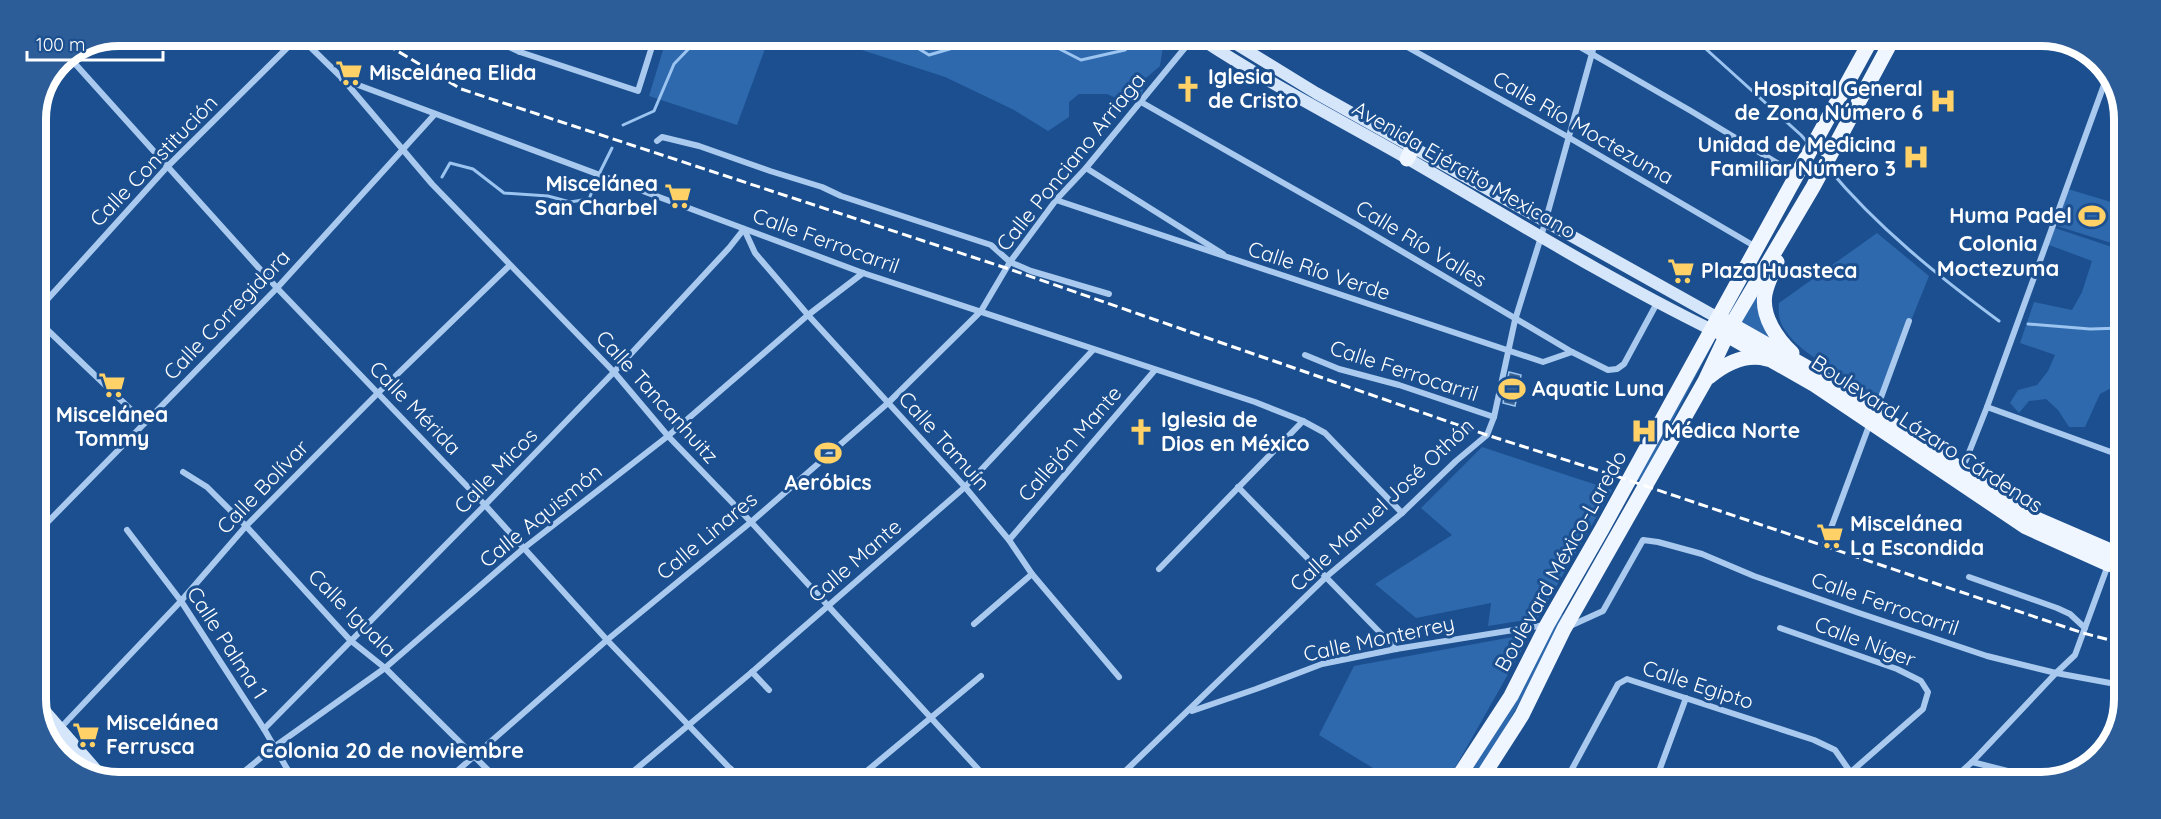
<svg xmlns="http://www.w3.org/2000/svg" width="2161" height="819" viewBox="0 0 2161 819" font-family="Quicksand,sans-serif">
<style>
.green{fill:#2e69ad}
.water{fill:#3c6290;stroke:#9cc4f0;stroke-width:1.5}
.lines{fill:none;stroke-linecap:round;stroke-linejoin:round}
.stream{stroke:#9cc4f0;stroke-width:3}
.street{stroke:#a9c9ee;stroke-width:6}
.secondary{stroke:#d6e6fa;stroke-width:12}
.primary{stroke:#f0f6ff;stroke-width:15}
.rail{stroke:#fff;stroke-width:3;stroke-dasharray:10 4.5;stroke-linecap:butt}
.labels{text-anchor:middle;stroke-width:6;stroke-linejoin:round;paint-order:stroke}
.poi-label{font-size:21px;font-weight:bold;fill:#fff;stroke:#1b4f8f;text-anchor:start}
.street-label{font-size:21px;fill:#fff;stroke:#1b4f8f}
.neighbourhood-label{font-size:22px;font-weight:bold;fill:#fff;stroke:#1b4f8f}
.rim{fill:none;stroke:#fff;stroke-width:8}
</style>
<rect width="100%" height="100%" fill="#1b4f8f"/>
<g class="green">
<polygon points="667,37 769,38 737,125 649,96"/>
<polygon points="825,38 1161,38 1163,46 1160,66 1146,78 1141,98 1127,103 1107,94 1079,94 1069,102 1069,117 1048,131 1014,110 945,77"/>
<polygon points="2068,189 2124,206 2124,247 2057,226"/>
<polygon points="2055,228 2124,251 2123,355 2117,385 2100,394 2085,427 2069,427 2058,410 2046,399 2029,401 2019,413 2010,403 2018,390 2037,385 2048,371 2055,355 2020,343 2034,302 2072,310 2082,292 2092,261 2049,245"/>
<path d="M1877,233L1929,276L1880,398C1854,381 1801,356 1785,330C1779,322 1778,313 1779,303Z"/>
<polygon points="1757,291 1760,317 1768,337 1740,321"/>
<polygon points="1714,341 1641,481 1634,478 1712,342"/>
<polygon points="1482,447 1612,490 1538,618 1488,626 1491,603 1416,618 1375,584 1452,535 1421,508"/>
<polygon points="1569,613 1499,739 1472,782 1464,782 1494,735 1561,615"/>
<polygon points="1518,636 1524,646 1447,782 1394,781 1319,735 1354,666"/>
</g>
<polygon class="water" points="1509,372 1521,375 1515,406 1503,403"/>
<g class="lines">
<g class="stream">
<polyline points="901,38 929,55 987,38"/>
<polyline points="1038,38 1081,60 1125,50 1136,38"/>
<polyline points="1696,40 1801,135 1809,144"/>
<polyline points="623,125 654,111 674,64 700,37"/>
<path d="M1828,168C1877,227 1938,276 1999,321"/>
<polyline points="600,172 612,148"/>
<polyline points="442,177 450,163 473,169 504,193 548,196 570,202 589,199 598,177"/>
<polyline points="2028,324 2090,329 2123,328"/>
</g>
<g class="street">
<polyline points="488,37 520,52 638,91 655,37"/>
<polyline points="1393,39 1568,137 1756,247"/>
<polyline points="1566,39 1691,111 1797,175"/>
<polyline points="520,52 524,37"/>
<polyline points="69,57 277,288 485,505 607,640 741,780"/>
<polyline points="58,65 63,59"/>
<polyline points="342,79 863,273 1255,402 1303,421 1325,433 1402,513"/>
<polyline points="1141,102 1359,226 1572,352 1608,370 1617,369 1624,364 1657,303"/>
<polyline points="657,141 662,137 699,146 770,171 822,187 841,196 991,245 1010,262 1031,271 1109,294"/>
<polyline points="1086,168 1223,254"/>
<polyline points="1056,200 1543,362 1572,352"/>
<polyline points="36,312 167,167 299,36 342,78 432,184 614,372 668,436 751,522 989,781"/>
<polyline points="36,319 145,423"/>
<polyline points="1305,355 1339,369 1399,385 1494,417"/>
<polyline points="1987,407 2122,456"/>
<polyline points="1876,411 1909,321"/>
<polyline points="1960,469 1966,460 1987,407 2109,71"/>
<polyline points="183,472 207,487 246,526 350,640 385,668 497,779"/>
<polyline points="1238,487 1396,649"/>
<polyline points="127,530 181,601 264,729 293,779"/>
<polyline points="36,534 277,288 435,114"/>
<polyline points="1009,540 1155,370"/>
<polyline points="1825,544 1870,423"/>
<polyline points="2114,553 2122,531"/>
<polyline points="1159,569 1303,421"/>
<polyline points="1969,577 2057,608 2070,614 2085,628"/>
<polyline points="974,624 1032,574"/>
<polyline points="1570,626 1603,611 1643,540 1658,542 1702,554 1754,576 1859,613 1987,656 2056,673 2121,685"/>
<polyline points="1780,628 1897,669 1921,681 1928,692 1923,709 1852,771"/>
<polyline points="752,672 769,690"/>
<polyline points="1192,711 1256,689 1322,664 1396,649 1545,625"/>
<polyline points="264,729 485,505 614,372 729,248 744,229 755,253 808,315 965,487 1009,540 1032,574 1119,677"/>
<polyline points="49,740 181,601 246,526 378,393 509,266"/>
<polyline points="1972,762 2048,781"/>
<polyline points="235,779 274,747 385,668 524,548 668,436 808,315 863,273"/>
<polyline points="448,779 607,640 751,522 888,403 981,311 1010,262 1056,200 1086,168 1193,38"/>
<polyline points="1657,779 1670,782"/>
<polyline points="623,780 752,672 965,487 1093,350"/>
<polyline points="719,780 731,769"/>
<polyline points="856,780 981,676"/>
<polyline points="1115,781 1326,577 1402,513 1456,461 1487,435 1494,417 1515,320 1541,237 1596,39"/>
<polyline points="1565,782 1618,684 1627,679 1814,740 1835,750 1858,783"/>
<polyline points="1655,782 1686,698"/>
<polyline points="1949,783 1972,762 2056,673 2075,655 2108,565"/>
</g>
<g class="secondary">
<path d="M1201,39C1268,83 1340,120 1410,160C1510,218 1608,279 1712,330"/>
<polyline points="1228,39 1316,93 1718,318"/>
<polyline points="36,701 104,779"/>
</g>
<g class="primary">
<polyline points="1407,159 1413,147"/>
<path d="M1777,262C1773,272 1767,283 1765,294C1761,316 1777,339 1792,353"/>
<polyline points="1725,321 1808,368 2034,518 2122,556"/>
<polyline points="1719,332 1727,335 1815,385 2026,527 2108,564 2122,567"/>
<path d="M1709,377C1725,364 1745,353 1767,359"/>
<polyline points="1455,782 1511,696 1547,625 1602,529 1871,40"/>
<polyline points="1479,782 1522,715 1564,629 1705,381 1732,324 1813,187 1892,40"/>
</g>
<polyline class="rail" points="374,37 461,89 1006,268 1487,435 1613,475 2083,633 2121,643"/>
</g>
<defs>
<symbol id="supermarket-bare" viewBox="-9 -9 18 18"><path d="M-6-5.5h2.5l.6 2H6L4.5 2H-2.5L-4.4-4H-6ZM-1.5 3.2a1.3 1.3 0 1 0 .1 0ZM3 3.2a1.3 1.3 0 1 0 .1 0Z" fill="#ffd166" stroke="#1b4f8f" stroke-width="2.5" paint-order="stroke"/></symbol>
<symbol id="church-bare" viewBox="-9 -9 18 18"><path d="M-1.2-6h2.4v3.5h3.3v2.4h-3.3V6h-2.4V-.1h-3.3v-2.4h3.3Z" fill="#ffd166" stroke="#1b4f8f" stroke-width="2.5" paint-order="stroke"/></symbol>
<symbol id="hospital-bare" viewBox="-9 -9 18 18"><path d="M-5-5h3v3.5h4V-5h3V5h-3V1.5h-4V5h-3Z" fill="#ffd166" stroke="#1b4f8f" stroke-width="2.5" paint-order="stroke"/></symbol>
<symbol id="stadium-bare" viewBox="-9 -9 18 18"><path d="M0-5a6.5 5 0 1 0 0 10a6.5 5 0 1 0 0-10ZM-3.5-1.8h7v3.6h-7Z" fill="#ffd166" stroke="#1b4f8f" stroke-width="2.5" paint-order="stroke"/></symbol>
</defs>
<g fill-rule="evenodd">
<use href="#supermarket-bare" x="330" y="54" width="38" height="38"/>
<use href="#church-bare" x="1169" y="70" width="38" height="38"/>
<use href="#hospital-bare" x="1924" y="82" width="38" height="38"/>
<use href="#hospital-bare" x="1897" y="138" width="38" height="38"/>
<use href="#supermarket-bare" x="659" y="177" width="38" height="38"/>
<use href="#stadium-bare" x="2073" y="197" width="38" height="38"/>
<use href="#supermarket-bare" x="1662" y="252" width="38" height="38"/>
<use href="#supermarket-bare" x="93" y="366" width="38" height="38"/>
<use href="#stadium-bare" x="1493" y="370" width="38" height="38"/>
<use href="#hospital-bare" x="1625" y="412" width="38" height="38"/>
<use href="#church-bare" x="1122" y="413" width="38" height="38"/>
<use href="#stadium-bare" x="809" y="434" width="38" height="38"/>
<use href="#supermarket-bare" x="1811" y="517" width="38" height="38"/>
<use href="#supermarket-bare" x="67" y="716" width="38" height="38"/>
</g>
<g class="labels">
<g class="poi-label">
<text x="369" y="80">Miscelánea Elida</text>
<text x="1208" y="84">Iglesia<tspan x="1208" dy="24">de Cristo</tspan></text>
<text x="1923" y="96" text-anchor="end">Hospital General<tspan x="1923" dy="24">de Zona Número 6</tspan></text>
<text x="1896" y="152" text-anchor="end">Unidad de Medicina<tspan x="1896" dy="24">Familiar Número 3</tspan></text>
<text x="658" y="191" text-anchor="end">Miscelánea<tspan x="658" dy="24">San Charbel</tspan></text>
<text x="2072" y="223" text-anchor="end">Huma Padel</text>
<text x="1701" y="278">Plaza Huasteca</text>
<text x="1532" y="396">Aquatic Luna</text>
<text x="112" y="422" text-anchor="middle">Miscelánea<tspan x="112" dy="24">Tommy</tspan></text>
<text x="1161" y="427">Iglesia de<tspan x="1161" dy="24">Dios en México</tspan></text>
<text x="1664" y="438">Médica Norte</text>
<text x="828" y="490" text-anchor="middle">Aeróbics</text>
<text x="1850" y="531">Miscelánea<tspan x="1850" dy="24">La Escondida</tspan></text>
<text x="106" y="730">Miscelánea<tspan x="106" dy="24">Ferrusca</tspan></text>
</g>
<g class="street-label">
<text transform="translate(1583 128) rotate(30)" y="7">Calle Río Moctezuma</text>
<text transform="translate(154 161) rotate(-46)" y="7">Calle Constitución</text>
<text transform="translate(1071 162) rotate(-51)" y="7">Calle Ponciano Arriaga</text>
<text transform="translate(1464 170) rotate(30)" y="7">Avenida Ejército Mexicano</text>
<text transform="translate(826 241) rotate(20)" y="7">Calle Ferrocarril</text>
<text transform="translate(1421 244) rotate(31)" y="7">Calle Río Valles</text>
<text transform="translate(1319 271) rotate(18)" y="7">Calle Río Verde</text>
<text transform="translate(227 315) rotate(-46)" y="7">Calle Corregidora</text>
<text transform="translate(1404 371) rotate(18)" y="7">Calle Ferrocarril</text>
<text transform="translate(657 397) rotate(48)" y="7">Calle Tancanhuitz</text>
<text transform="translate(415 408) rotate(46)" y="7">Calle Mérida</text>
<text transform="translate(1927 434) rotate(33)" y="7">Boulevard Lázaro Cárdenas</text>
<text transform="translate(944 441) rotate(48)" y="7">Calle Tamuín</text>
<text transform="translate(1070 444) rotate(-49)" y="7">Callejón Mante</text>
<text transform="translate(496 471) rotate(-46)" y="7">Calle Micos</text>
<text transform="translate(263 487) rotate(-46)" y="7">Calle Bolívar</text>
<text transform="translate(1382 505) rotate(-43)" y="7">Calle Manuel José Othón</text>
<text transform="translate(541 516) rotate(-39)" y="7">Calle Aquismón</text>
<text transform="translate(707 536) rotate(-40)" y="7">Calle Linares</text>
<text transform="translate(855 561) rotate(-41)" y="7">Calle Mante</text>
<text transform="translate(1561 561) rotate(-61)" y="7">Boulevard México-Laredo</text>
<text transform="translate(1885 604) rotate(19)" y="7">Calle Ferrocarril</text>
<text transform="translate(352 613) rotate(45)" y="7">Calle Iguala</text>
<text transform="translate(1379 639) rotate(-12)" y="7">Calle Monterrey</text>
<text transform="translate(1865 642) rotate(21)" y="7">Calle Níger</text>
<text transform="translate(227 643) rotate(57)" y="7">Calle Palma 1</text>
<text transform="translate(1698 685) rotate(18)" y="7">Calle Egipto</text>
</g>
<g class="neighbourhood-label">
<text x="1998" y="251">Colonia<tspan x="1998" dy="25">Moctezuma</tspan></text>
<text x="392" y="758">Colonia 20 de noviembre</text>
</g>
</g>
<path d="M0 0H2161V819H0ZM119 46H2041A73 73 0 0 1 2114 119V699A73 73 0 0 1 2041 772H119A73 73 0 0 1 46 699V119A73 73 0 0 1 119 46Z" fill="#2d5d98" fill-rule="evenodd"/>
<path class="rim" d="M119 46H2041A73 73 0 0 1 2114 119V699A73 73 0 0 1 2041 772H119A73 73 0 0 1 46 699V119A73 73 0 0 1 119 46Z"/>
<path d="M27 51v9h136v-9" fill="none" stroke="#ffffff" stroke-width="3"/>
<text x="36" y="51" font-size="18" fill="#ffffff" stroke="#1b4f8f" stroke-width="4.5" paint-order="stroke">100 m</text>
</svg>
